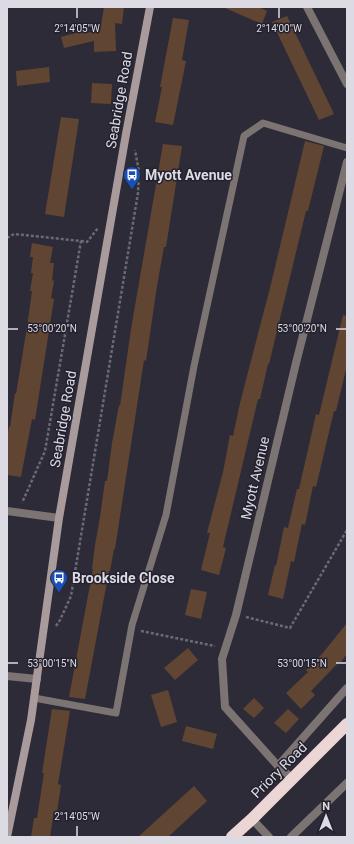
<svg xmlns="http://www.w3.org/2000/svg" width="354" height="844" viewBox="0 0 354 844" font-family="Roboto,sans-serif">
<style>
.building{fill:#604532}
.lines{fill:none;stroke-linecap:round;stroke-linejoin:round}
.path{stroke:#6b6974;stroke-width:2.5;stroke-dasharray:3 2;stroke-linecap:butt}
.lane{stroke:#7c7473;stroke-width:7}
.street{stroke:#7c7473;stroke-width:8}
.secondary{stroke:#a99b9b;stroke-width:8}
.highway{stroke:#ebd6d5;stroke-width:12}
.ticks{fill:none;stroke:#dcdae3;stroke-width:1.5}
.labels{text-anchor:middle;stroke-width:3;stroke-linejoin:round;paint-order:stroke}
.street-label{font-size:14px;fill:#dcdae3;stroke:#24212e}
.poi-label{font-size:14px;font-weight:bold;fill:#dcdae3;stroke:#24212e;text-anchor:start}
.ticks-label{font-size:10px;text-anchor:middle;fill:#dcdae3;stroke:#24212e;stroke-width:3;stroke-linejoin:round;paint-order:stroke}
</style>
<rect width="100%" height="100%" fill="#2e2b38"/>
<g class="building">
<polygon points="104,7 124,7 122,24 115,23 116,51 94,52 94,41 64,48 61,37 75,33 100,32"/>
<polygon points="223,7 259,7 267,11 262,24"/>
<polygon points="287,16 334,114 319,120 272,22"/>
<polygon points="173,18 189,20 182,60 186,61 173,125 155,122 162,87 160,87"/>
<polygon points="49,67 50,82 17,86 16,71"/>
<polygon points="92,83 112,84 111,104 91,103"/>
<polygon points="61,117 79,119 64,217 45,214"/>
<polygon points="305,141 324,146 308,211 306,211 269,364 268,364 260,399 258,399 223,547 226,548 219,575 201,570 210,533 207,533 223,472 230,435 233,436 240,403 271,284"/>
<polygon points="163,144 182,146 166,247 164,247 157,286 146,361 144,360 115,549 114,549 110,571 109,571 85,699 69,697 93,569 92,569 95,545 100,517 105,481 107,481 112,443 119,405 120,406 131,329"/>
<polygon points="32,243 53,247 50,263 54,263 52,280 54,281 51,298 54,299 35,420 32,419 21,477 7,475 7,437 9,427 10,427 15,393 16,394 27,327 32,291 30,291 33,273 31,273 33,257 30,257"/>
<polygon points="343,315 347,316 347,365 336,411 334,411 316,487 313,486 305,525 302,524 294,562 291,561 283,599 268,595 275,565 276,566 284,527 288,528 297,489 299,489 316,414 319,415"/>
<polygon points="191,589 207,592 201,619 185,615"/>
<polygon points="347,623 347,654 340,663 339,662 311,691 315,695 301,709 286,693 308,672 306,670 322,654"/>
<polygon points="188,648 198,660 175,680 164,668"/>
<polygon points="168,690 177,722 161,727 151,695"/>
<polygon points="254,698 264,708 254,718 243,709"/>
<polygon points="52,709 70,711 58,784 61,785 57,812 54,811 50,837 31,837 34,818 37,818 44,773 42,773"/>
<polygon points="288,709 299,719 286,733 274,723"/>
<polygon points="186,726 217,734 213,749 182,741"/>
<polygon points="194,786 207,801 168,837 138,837"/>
</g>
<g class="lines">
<g class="path">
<polyline points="7,238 14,234 81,241 45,451 22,503"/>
<polyline points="81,241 87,242 98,228"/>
<polyline points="246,617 290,628 347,530"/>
<polyline points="56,626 60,620 71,596 138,193 139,172 135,150"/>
<polyline points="141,631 215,646"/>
</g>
<polyline class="lane" points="34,698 116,713 132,625 166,515 194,366 244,136 263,123 347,148"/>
<g class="street">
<polyline points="307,7 347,84"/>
<polyline points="7,511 59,518"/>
<polyline points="7,676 37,679"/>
<polyline points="278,766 347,688"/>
<polyline points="292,778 278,766 225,707 222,659 236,615 296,363 347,162"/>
<polyline points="252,819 269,837"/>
<polyline points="291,837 347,783"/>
</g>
<polyline class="secondary" points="7,837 31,720 59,518 126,134 150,7"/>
<polyline class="highway" points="232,837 252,819 347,724"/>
</g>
<path class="ticks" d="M77,8V18M279,8V18M8,329H18M336,329H346M8,663H18M336,663H346M77,826V836"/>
<defs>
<symbol id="bus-pin" viewBox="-11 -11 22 30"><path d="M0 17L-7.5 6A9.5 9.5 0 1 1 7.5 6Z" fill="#1a4fb4" stroke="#24212e"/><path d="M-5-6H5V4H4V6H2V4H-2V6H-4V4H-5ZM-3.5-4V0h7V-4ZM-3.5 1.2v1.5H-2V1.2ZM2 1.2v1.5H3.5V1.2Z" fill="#fff"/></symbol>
</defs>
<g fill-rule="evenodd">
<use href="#bus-pin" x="122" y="165" width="20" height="27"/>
<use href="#bus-pin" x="49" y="568" width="20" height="27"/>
</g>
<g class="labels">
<g class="street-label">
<text transform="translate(119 100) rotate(-80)" y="5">Seabridge Road</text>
<text transform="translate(63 419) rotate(-80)" y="5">Seabridge Road</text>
<text transform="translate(255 478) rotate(-77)" y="5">Myott Avenue</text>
<text transform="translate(279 770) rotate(-45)" y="5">Priory Road</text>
</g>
<g class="poi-label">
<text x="145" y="180">Myott Avenue</text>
<text x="72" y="583">Brookside Close</text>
</g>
</g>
<g class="ticks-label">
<text x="77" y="32">2°14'05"W</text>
<text x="279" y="32">2°14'00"W</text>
<text x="52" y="332">53°00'20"N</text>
<text x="302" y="332">53°00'20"N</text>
<text x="52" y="667">53°00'15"N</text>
<text x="302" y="667">53°00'15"N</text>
<text x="77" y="820">2°14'05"W</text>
</g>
<rect width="354" height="844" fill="none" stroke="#dcdae3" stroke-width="16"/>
<g transform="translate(326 816)" stroke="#24212e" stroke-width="3" paint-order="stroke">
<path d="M0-3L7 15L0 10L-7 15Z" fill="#dcdae3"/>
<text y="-6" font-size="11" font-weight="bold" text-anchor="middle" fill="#dcdae3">N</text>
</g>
</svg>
